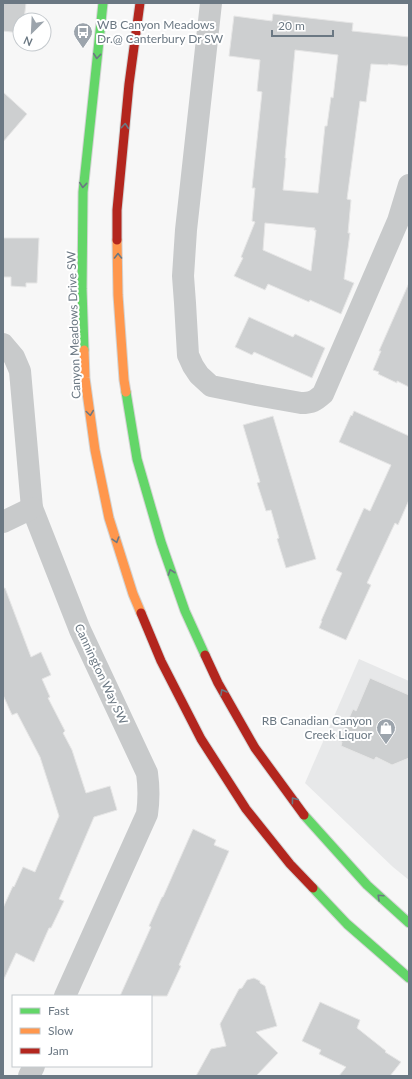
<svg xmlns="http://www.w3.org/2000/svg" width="412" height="1079" viewBox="0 0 412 1079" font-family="Lato,sans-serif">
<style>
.built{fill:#e7e8e9}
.building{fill:#cdcfd0;stroke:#e6e6e6;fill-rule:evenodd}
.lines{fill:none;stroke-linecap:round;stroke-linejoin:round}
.fast-casing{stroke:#d3d4d4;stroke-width:11}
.slow-casing{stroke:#d3d4d4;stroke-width:11}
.jam-casing{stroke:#d3d4d4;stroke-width:11}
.street{stroke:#c8cacb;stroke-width:22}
.fast{stroke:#63d668;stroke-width:9}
.slow{stroke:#ff974d;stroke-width:9}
.jam{stroke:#b3261e;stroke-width:9}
.oneway{stroke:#6b7883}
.labels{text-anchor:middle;stroke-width:4;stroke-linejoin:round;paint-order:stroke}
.poi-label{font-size:12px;fill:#6b7883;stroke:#fff;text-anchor:start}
.street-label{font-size:12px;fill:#6b7883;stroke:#fff}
</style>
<rect width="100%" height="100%" fill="#f7f7f7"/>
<polygon class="built" points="359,659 409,681 409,880 393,867 305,783"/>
<g class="building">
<polygon points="3,3 26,3 24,20 20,20 20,33 3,31"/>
<path d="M273,14L353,23L352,31L409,37V65H407V66L388,64V65L371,64L366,102L360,101L347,199L351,200L348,233H350L344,279L354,283L341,314L310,300L309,302L268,284L265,290L234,276L243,258L241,257L255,222L252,221L255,188H252L262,92L257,91L260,60L229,56L234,16L272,21ZM295,50L338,55L333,98L331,97L327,126H325L318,193L283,190L286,158H285ZM265,223L315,228L314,230H316L311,271L263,250Z"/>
<polygon points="3,92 27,114 3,142"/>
<polygon points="3,238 39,238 37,283 26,283 26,287 11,286 11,277 3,277"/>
<polygon points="409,283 409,387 397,381 397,383 378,374 379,372 373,370 381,351 379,351"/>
<polygon points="249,317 293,337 295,334 325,348 312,378 254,352 252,355 235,347"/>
<polygon points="354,411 409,436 409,500 398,525 395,523 367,583 371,585 346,640 319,628 322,621 321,621 342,573 336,570 364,508 370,511 391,465 339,442 351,415 352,416"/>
<polygon points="273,416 316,559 286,568 277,539 279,538 271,510 266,511 257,483 260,482 243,425"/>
<polygon points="3,588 5,588 31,657 41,652 51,675 42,679 50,697 48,698 65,731 63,733 72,750 86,793 110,786 117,810 94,817 59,899 64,901 51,928 49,928 34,962 16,953 3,981 3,908 13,886 14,887 23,867 35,872 59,816 40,757 17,713 12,715 3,695"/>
<polygon points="370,678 409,695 409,758 392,765 376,757 374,760 341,746 342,742 339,741 353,709 356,711"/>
<polygon points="193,829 216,840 214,845 229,851 179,965 181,966 167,996 120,996 151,927 149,926 162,897 163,897"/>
<polygon points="254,978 260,981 260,983 265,986 277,1026 256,1032 278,1053 256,1076 196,1076 211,1049 226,1046 220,1024 239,989 242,988 247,980"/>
<polygon points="320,1002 360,1020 357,1028 386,1051 385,1052 401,1062 390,1076 339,1076 346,1067 319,1054 321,1050 302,1041"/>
</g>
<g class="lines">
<defs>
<g id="fast">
<polyline points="84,350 82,289 83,192 103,3"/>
<polyline points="126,392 137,459 161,542 185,611 205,655"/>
<polyline points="304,815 367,885 409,923"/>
<polyline points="313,888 347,924 409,978"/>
</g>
<g id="slow">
<polyline points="117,240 118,295 124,380 126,392"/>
<polyline points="84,350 85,378 95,450 109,518 133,594 141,613"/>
</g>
<g id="jam">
<polyline points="117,240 117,210 129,84 140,3"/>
<polyline points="141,613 161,661 201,739 246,809 290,864 313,888"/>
<polyline points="205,655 218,683 255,748 304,815"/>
</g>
</defs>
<use href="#fast" class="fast-casing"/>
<use href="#slow" class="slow-casing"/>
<use href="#jam" class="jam-casing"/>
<g class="street">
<path d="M211,3L186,230L183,276L185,303L188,355L193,366L199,375L211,386L256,395L301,403C312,403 315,401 323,394L398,221L409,185"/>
<path d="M3,344L14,357L20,371L32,508L80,630L147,773C149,787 149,800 147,814L65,996"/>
<polyline points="3,522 32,508"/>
<polyline points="29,1076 34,1066"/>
</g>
<use href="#fast" class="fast"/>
<use href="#slow" class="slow"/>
<use href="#jam" class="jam"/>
</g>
<defs><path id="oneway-chevron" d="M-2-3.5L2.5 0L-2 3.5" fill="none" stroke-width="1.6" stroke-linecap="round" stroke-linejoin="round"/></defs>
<g class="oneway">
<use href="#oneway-chevron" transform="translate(97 56) rotate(96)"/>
<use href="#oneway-chevron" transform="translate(125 126) rotate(-85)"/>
<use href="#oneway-chevron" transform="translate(83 185) rotate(96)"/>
<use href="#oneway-chevron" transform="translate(118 256) rotate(-90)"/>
<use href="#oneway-chevron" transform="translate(90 413) rotate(82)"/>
<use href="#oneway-chevron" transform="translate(116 540) rotate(73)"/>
<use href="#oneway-chevron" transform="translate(171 572) rotate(-109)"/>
<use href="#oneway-chevron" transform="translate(223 692) rotate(-119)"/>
<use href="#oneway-chevron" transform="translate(294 800) rotate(-127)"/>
<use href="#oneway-chevron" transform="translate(380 897) rotate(-137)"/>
</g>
<defs>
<symbol id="bus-pin" viewBox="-11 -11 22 30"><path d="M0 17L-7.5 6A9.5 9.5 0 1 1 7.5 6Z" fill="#9ca4ac" stroke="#fff"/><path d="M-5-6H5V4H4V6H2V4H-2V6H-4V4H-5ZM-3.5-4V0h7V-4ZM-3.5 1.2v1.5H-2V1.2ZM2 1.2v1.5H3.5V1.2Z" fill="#fff"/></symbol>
<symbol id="shop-pin" viewBox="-11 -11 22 30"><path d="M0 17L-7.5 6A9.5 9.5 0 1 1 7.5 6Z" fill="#9ca4ac" stroke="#fff"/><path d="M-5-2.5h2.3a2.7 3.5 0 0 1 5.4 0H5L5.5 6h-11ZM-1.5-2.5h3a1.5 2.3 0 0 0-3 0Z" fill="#fff"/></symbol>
</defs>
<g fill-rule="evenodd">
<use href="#bus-pin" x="72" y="21" width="22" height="30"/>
<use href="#shop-pin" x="375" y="717" width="22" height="30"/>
</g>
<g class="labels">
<g class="poi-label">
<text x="97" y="29">WB Canyon Meadows<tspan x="97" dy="14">Dr.@ Canterbury Dr SW</tspan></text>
<text x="372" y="725" text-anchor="end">RB Canadian Canyon<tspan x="372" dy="14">Creek Liquor</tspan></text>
</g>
<g class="street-label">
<text transform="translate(74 325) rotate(-92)" y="4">Canyon Meadows Drive SW</text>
<text transform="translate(101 674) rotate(65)" y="4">Cannington Way SW</text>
</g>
</g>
<rect width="412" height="1079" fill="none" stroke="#6b7883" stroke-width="8"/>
<rect x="12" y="995" width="140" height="72" fill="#ffffff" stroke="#c4c9cd"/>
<rect x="20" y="1008" width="20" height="6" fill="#63d668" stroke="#c4c9cd"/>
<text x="48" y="1015" font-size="12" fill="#6b7883">Fast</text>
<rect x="20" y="1028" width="20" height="6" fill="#ff974d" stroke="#c4c9cd"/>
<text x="48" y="1035" font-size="12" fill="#6b7883">Slow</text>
<rect x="20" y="1048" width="20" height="6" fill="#b3261e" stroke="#c4c9cd"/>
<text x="48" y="1055" font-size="12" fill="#6b7883">Jam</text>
<g transform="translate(32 32) rotate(204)"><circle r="19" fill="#ffffff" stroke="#c4c9cd"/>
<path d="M0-3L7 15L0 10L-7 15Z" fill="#9ca4ac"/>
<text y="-6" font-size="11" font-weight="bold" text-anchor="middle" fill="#6b7883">N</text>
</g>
<path d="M272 30v6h61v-6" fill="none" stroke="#6b7883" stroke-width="2"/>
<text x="278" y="30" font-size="12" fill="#6b7883" stroke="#ffffff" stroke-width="3" paint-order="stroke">20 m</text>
</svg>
